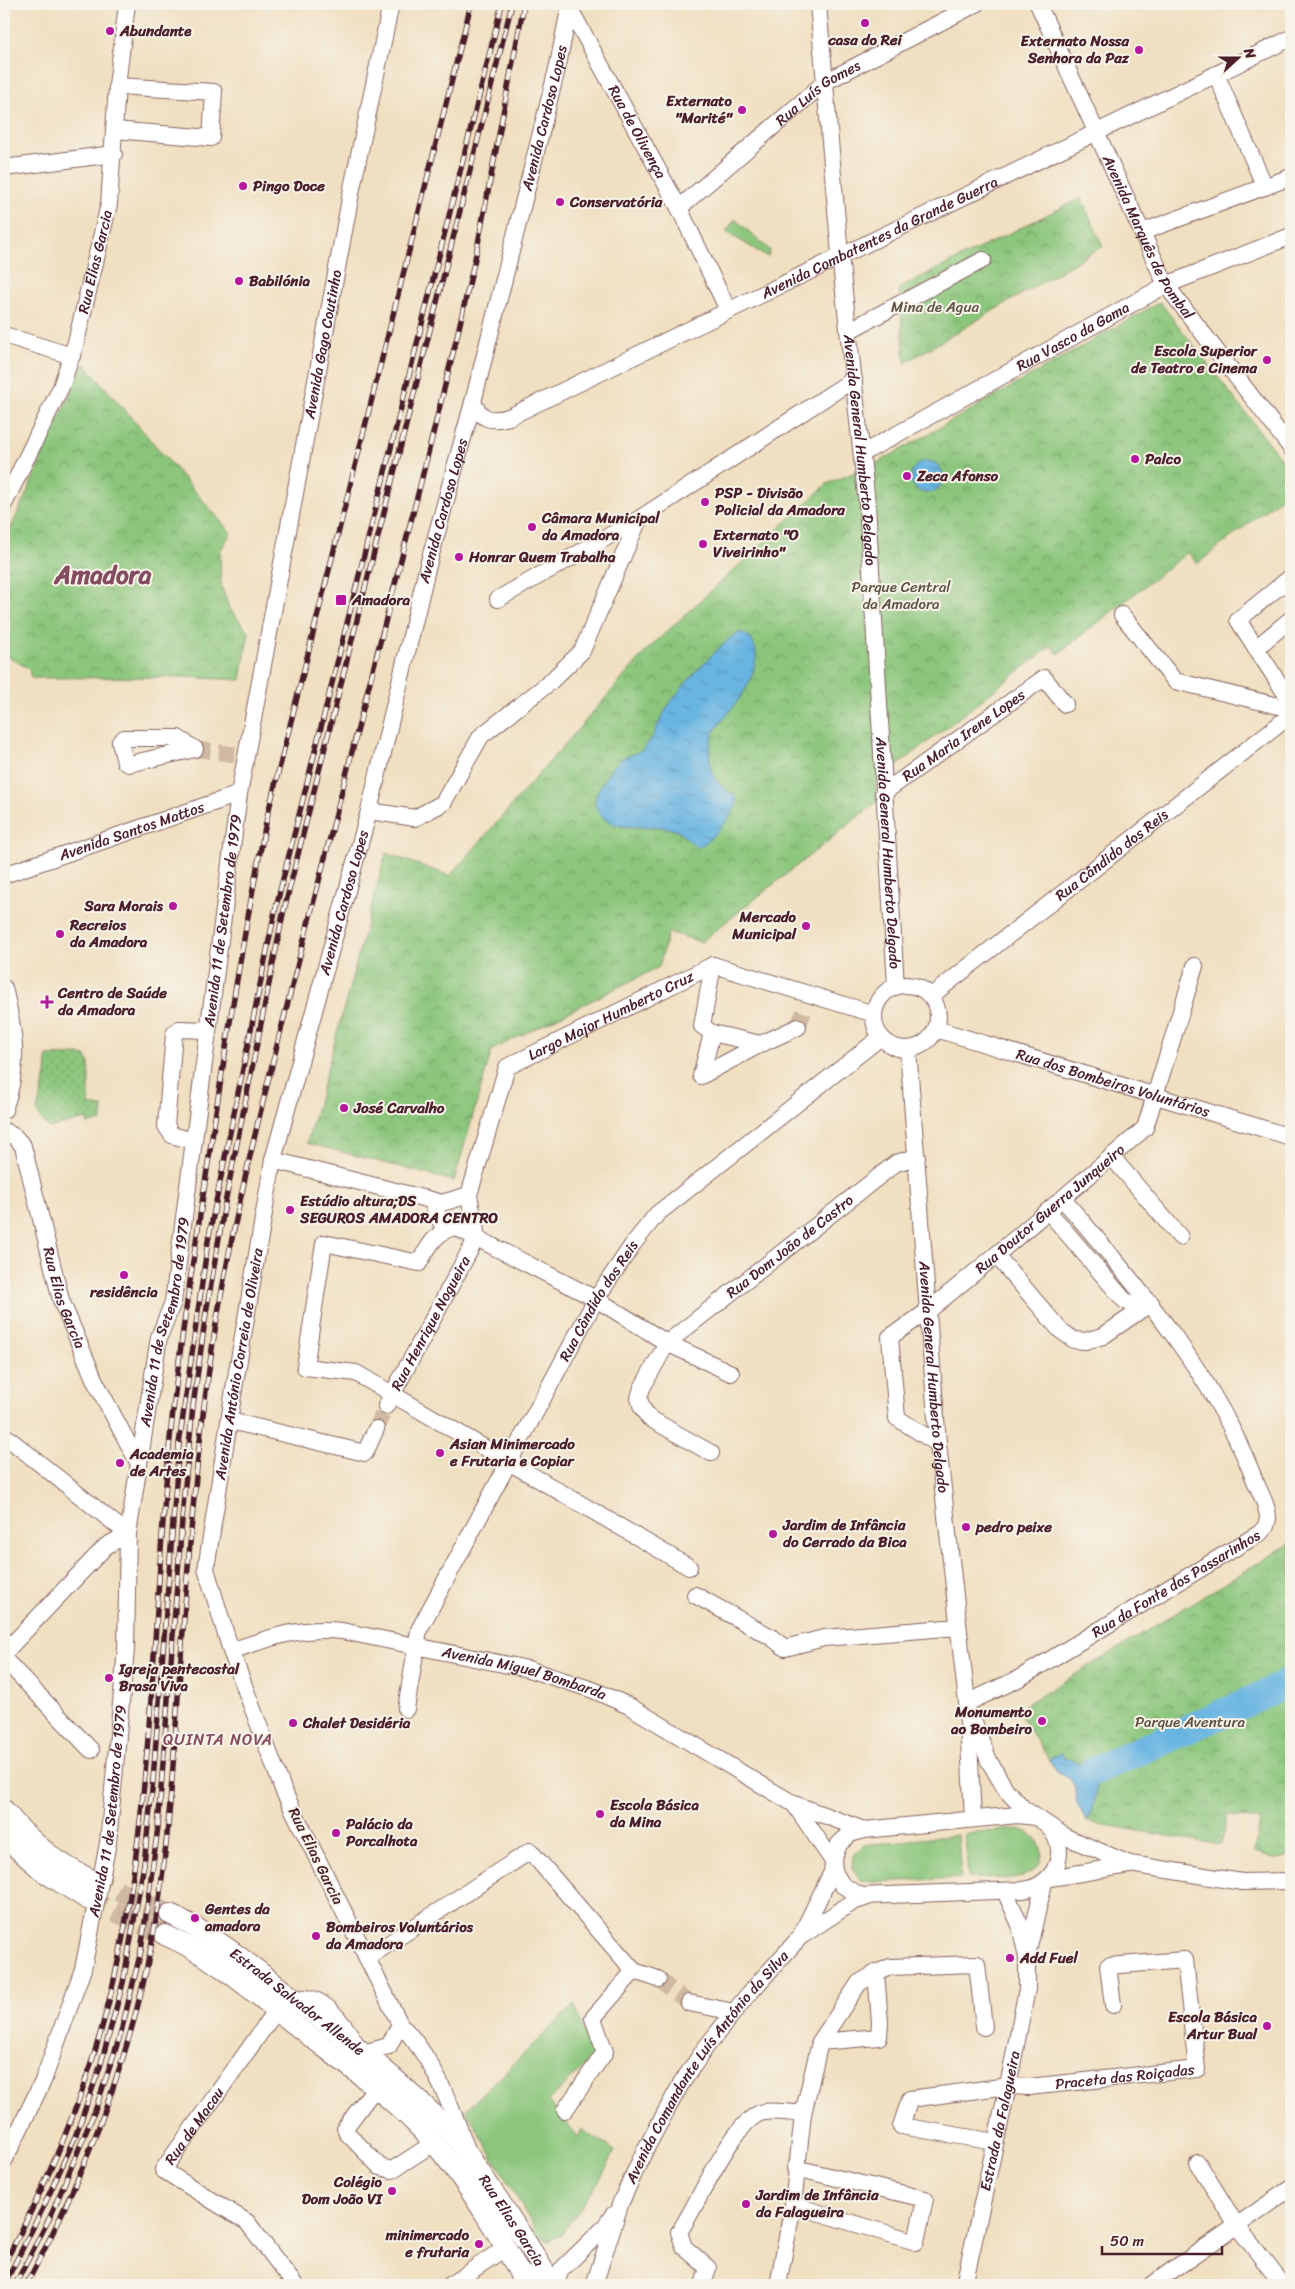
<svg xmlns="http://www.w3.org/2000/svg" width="1295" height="2289" viewBox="0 0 1295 2289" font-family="Sriracha,sans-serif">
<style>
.grass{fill:#8bc67b;stroke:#6a7253}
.park{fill:url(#park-crowns);stroke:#6a7253}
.garden{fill:url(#garden-dots);stroke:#6a7253}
.water{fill:url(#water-ripples);stroke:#5a6a86}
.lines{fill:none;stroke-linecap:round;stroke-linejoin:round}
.river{stroke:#69b5e2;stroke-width:29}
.minor-tunnel{stroke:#cfb9a2;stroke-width:16;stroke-dasharray:16 8;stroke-linecap:butt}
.major-tunnel{stroke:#cfb9a2;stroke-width:20;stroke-dasharray:20 10;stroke-linecap:butt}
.minor-casing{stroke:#84625f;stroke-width:18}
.major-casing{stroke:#84625f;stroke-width:22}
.minor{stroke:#fff;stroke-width:16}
.major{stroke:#fff;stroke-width:20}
.rail-casing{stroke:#4a1f2b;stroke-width:5.5}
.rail{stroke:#f7f3e8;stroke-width:4;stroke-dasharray:11;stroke-linecap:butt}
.poi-dot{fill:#b5179e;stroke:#f7f3e8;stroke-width:2}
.labels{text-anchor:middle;stroke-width:4;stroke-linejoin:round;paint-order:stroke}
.poi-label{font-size:15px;font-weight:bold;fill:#4a1f2b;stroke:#f7f3e8;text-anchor:start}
.street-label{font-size:15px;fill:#4a1f2b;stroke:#f7f3e8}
.park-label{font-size:15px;fill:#5e5143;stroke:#f7f3e8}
.neighbourhood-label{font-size:16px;letter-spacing:1px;fill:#844b61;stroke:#f7f3e8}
.town-label{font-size:25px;font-weight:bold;fill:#844b61;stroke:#f7f3e8}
</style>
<defs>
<pattern id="park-crowns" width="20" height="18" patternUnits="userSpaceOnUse" patternTransform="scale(1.25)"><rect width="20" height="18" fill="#8bc67b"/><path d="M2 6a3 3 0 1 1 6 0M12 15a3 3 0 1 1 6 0" fill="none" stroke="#74a065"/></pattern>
<pattern id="garden-dots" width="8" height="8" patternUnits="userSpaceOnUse" patternTransform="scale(1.25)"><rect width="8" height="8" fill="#8bc67b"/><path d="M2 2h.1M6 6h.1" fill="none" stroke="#74a065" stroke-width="1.8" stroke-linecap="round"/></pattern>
<pattern id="water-ripples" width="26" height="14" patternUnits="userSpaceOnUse" patternTransform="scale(1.25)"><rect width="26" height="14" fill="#69b5e2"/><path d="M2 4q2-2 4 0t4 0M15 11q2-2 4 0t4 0" fill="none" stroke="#5893b7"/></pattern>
</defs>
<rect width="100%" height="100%" fill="#f7f3e8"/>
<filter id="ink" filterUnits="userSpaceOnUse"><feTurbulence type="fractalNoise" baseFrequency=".02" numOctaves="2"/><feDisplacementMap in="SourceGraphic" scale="10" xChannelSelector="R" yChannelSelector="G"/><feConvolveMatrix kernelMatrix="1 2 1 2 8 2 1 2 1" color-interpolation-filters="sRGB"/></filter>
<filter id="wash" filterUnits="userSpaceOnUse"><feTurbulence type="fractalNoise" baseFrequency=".0096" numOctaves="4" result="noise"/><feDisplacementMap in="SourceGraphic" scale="20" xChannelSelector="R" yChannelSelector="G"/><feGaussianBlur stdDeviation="1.12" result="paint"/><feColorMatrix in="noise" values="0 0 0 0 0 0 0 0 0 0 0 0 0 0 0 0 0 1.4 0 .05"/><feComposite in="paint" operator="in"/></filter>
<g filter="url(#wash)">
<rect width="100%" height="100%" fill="#f0dfc0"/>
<g class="grass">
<polygon points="735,219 770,250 768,257 726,232"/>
<path d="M1016,1829C1039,1830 1053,1860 1030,1873C1017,1881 984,1878 968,1878L965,1834Z"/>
<polygon points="958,1835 961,1878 871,1882 861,1880 852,1869 853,1855 863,1845"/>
<polygon points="574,2005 594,2057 548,2101 578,2138 581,2129 615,2151 599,2181 561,2235 549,2241 539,2236 466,2110"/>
</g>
<g class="park">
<polygon points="1081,198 1103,246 905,363 899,288"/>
<polygon points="1160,302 1291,472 1291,490 1197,564 1188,552 1058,654 1051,646 875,783 877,802 701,942 668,932 659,967 492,1050 454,1181 307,1143 386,853 450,876 648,649 827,484 881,461"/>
<polygon points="84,363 231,533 220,551 221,585 229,608 249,632 241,680 183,677 31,678 29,669 4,654 4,544"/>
<polygon points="1291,1543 1291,1857 1277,1859 1254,1852 1260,1821 1228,1814 1221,1845 1087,1822 1077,1803 1074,1785 1070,1779 1057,1772 1017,1710"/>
</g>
<polygon class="garden" points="80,1055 85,1056 89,1061 89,1105 103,1107 102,1121 88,1124 86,1119 49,1128 39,1117 37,1110 46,1075 47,1056"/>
<g class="water">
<circle cx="927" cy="477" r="16"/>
<path d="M740,632C748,634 755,643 756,652C756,678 742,696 726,716C722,722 715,728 713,735C708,747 708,769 716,780C721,787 731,791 736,798C743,808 708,843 699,847C689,844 684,833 675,830C649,820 611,839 596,807C590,796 612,766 621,759C630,754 640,754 647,745C656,733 659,720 667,708C675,693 725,638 740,632Z"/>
<path d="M1062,1753L1064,1758C1104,1767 1100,1789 1087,1822L1077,1803L1074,1785L1070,1779L1057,1772L1049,1759Z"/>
</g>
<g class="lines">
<polyline class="river" points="1092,1772 1270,1692 1291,1680"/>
</g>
</g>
<g filter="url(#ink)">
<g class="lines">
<g class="minor-tunnel">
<polyline points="195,749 246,756"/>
<polyline points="798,1027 806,1006"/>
<polyline points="376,1429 386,1406"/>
<polyline points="658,1979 689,2003"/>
</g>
<g class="major-tunnel">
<polyline points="90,1879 170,1914"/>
<polyline points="87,1899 165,1935"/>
</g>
<defs>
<g id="minor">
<path id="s1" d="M818,4L840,255L867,504L896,986"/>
<path id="s2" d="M1038,4L1166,285L1291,448"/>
<path id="s3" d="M570,9L679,208L728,310"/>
<polyline points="1216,74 1265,187"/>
<polyline points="114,130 211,138 214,92 117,86"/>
<polyline points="4,168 114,154"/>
<path id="s4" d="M679,208L825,82L976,4"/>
<polyline points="1142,232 1291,177"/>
<polyline points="848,331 983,260"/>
<polyline points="4,335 72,356"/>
<path id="s5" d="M473,402C481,420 491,422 509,417L1291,38"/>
<path id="s6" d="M863,453L1166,285L1291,236"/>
<path id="s7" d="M4,504L61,387L76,342L109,204L117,86L127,4"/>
<polyline points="1291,577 1238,620 1291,702"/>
<polyline points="498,599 639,519 854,379"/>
<polyline points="1122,615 1175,681 1291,709"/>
<polyline points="1256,648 1291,619"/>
<polygon points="124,738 178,738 195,749 129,764 125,762 120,742"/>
<path id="s8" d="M883,793L1044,678L1065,704"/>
<polyline points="369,811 415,818 443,803 481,736 549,683 582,651 639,519"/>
<path id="s9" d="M4,875L239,794L352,188L391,4"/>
<polyline points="713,965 874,1014"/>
<circle cx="906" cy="1017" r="32"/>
<path d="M4,988C15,1033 20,1065 4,1110"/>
<path id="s10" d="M931,996L1291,715"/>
<path id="s11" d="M936,1029L1291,1137"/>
<polyline points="712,1033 761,1044 701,1076 712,1033 702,1026 713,965"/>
<polyline points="761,1044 798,1027"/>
<path id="s12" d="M908,1049L938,1444L967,1703L973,1819"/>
<path id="s13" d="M4,1131L15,1137L23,1146L61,1300L95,1381L139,1464"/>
<polyline points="193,1141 172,1135 166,1126 174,1034 179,1029 207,1030"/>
<polyline points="1112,1157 1180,1237"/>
<polyline points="273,1160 442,1203 469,1195"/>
<polyline points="431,1200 444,1229"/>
<polyline points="1048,1211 1124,1300 1134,1305 1151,1303"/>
<polyline points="996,1255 1060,1330 1074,1340 1085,1341 1103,1336 1151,1303"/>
<path id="s14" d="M386,1406L477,1237L469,1195L507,1067L713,965"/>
<polyline points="230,1421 365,1453 376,1429"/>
<polyline points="4,1435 128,1534 106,1546 4,1653"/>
<path id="s15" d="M938,1444L897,1418L890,1337L928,1311L996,1255L1145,1128L1195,966"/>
<path id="s16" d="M711,1453L649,1418L642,1408L639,1398L642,1388L667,1343L896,1163L917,1157"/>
<path d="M689,1567L356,1373L305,1367L324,1243L419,1263C428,1247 437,1230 455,1227L596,1299L667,1343L731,1373"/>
<polyline points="695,1595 771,1637 785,1648 824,1638 958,1627"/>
<path id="s17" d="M231,1651C269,1638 301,1626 342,1631L528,1669L593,1690L629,1706L794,1804L864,1830"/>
<polyline points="4,1659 91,1750"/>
<path id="s18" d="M967,1703L1018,1679L1260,1533L1266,1526L1268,1519C1268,1505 1258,1489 1253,1476C1212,1371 1135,1284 1063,1199"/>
<path id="s19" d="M406,1709L419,1630L596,1299L633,1244L657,1214L881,1037"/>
<polyline points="972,1717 989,1761 1006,1790 1024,1809 1066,1837 1130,1864 1242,1882 1291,1881"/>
<path d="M794,1804L832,1860L835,1873L842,1885L861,1896L1023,1890C1054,1886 1071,1853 1049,1827"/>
<polyline points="1050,1878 1129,1865"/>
<polyline points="801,1935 832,1872 834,1858 839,1844 850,1834 864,1830 1018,1815 1035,1817"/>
<polyline points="1028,1951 1044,1883"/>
<polyline points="367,1958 530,1851 634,1971 593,2018 605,2052 565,2110"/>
<polyline points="634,1971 658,1979"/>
<polyline points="689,2003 734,2012"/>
<polyline points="820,2042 879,2037 880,2022 876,1973"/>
<polyline points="375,2088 345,2128 347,2133 380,2167 392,2170 434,2143"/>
<path id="s20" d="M995,2142L901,2126L910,2099L1008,2086L1029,2087L1197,2069L1185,1960L1108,1966L1113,2005"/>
<path id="s21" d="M466,2147C450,2103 433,2058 400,2024L284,1792L231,1651L206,1569L234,1389L273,1160L369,811L427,569L473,402L558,65L570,4"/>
<path id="s22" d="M4,2161L43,2081L83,1969L108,1843L126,1649L128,1534L159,1337L173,1302L239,794"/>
<polyline points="1198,2163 1237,2226 1283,2285"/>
<polyline points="793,2205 916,2242 925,2199 795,2168"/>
<polyline points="518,2269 540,2285"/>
<path id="s23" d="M295,2285L247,2222L163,2170L268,2022C309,1970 338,2014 362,2053L389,2046L400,2024"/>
<polyline points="450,2285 505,2248"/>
<polyline points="555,2285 561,2270 603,2229 613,2215"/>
<path id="s24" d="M594,2285L621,2202L645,2150L681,2084L706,2047L746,1997L800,1937L853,1902L868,1897"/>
<path d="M703,2285L708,2268L684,2247L679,2232C698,2205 734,2117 764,2112C776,2110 791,2113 803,2114"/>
<polyline points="778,2285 793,2205 803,2114 820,2042 859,1983 876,1973 890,1967 977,1964 984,2027"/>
<path id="s25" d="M964,2285L1008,2086L1027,1989V1957L1020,1925L1005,1891"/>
<polyline points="1151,2285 1291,2188"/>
</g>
<g id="major">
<path d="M4,1810C27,1839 56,1863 90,1879"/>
<polyline points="4,1837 44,1872 87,1899"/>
<path id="s26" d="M170,1914C216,1936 254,1968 294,1999C345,2038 397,2077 442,2123C464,2145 480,2173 498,2199C516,2227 536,2255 552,2285"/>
<path d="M165,1935C212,1955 250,1989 289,2020C338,2059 392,2095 433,2142C465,2179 505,2242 525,2285"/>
</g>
</defs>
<use href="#minor" class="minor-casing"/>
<use href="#major" class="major-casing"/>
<use href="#minor" class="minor"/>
<use href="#major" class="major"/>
<defs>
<g id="rail">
<path d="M4,2264C52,2175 92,2079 114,1980C154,1803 152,1619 170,1439C180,1340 196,1242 211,1144C228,1033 245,923 268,813L471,4"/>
<polyline points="4,2285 43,2208 75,2137 100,2067 123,1983 144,1864 153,1780 179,1444 208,1241 275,911 502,4"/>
<polyline points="15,2285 52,2213 96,2108 120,2036 141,1951 158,1827 184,1495 193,1406 206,1313 225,1203 283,914 512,4"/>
<path d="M26,2285C83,2179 128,2065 151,1947C167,1864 172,1781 178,1697C188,1567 196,1436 219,1307C242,1175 277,1046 310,916C359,724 409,533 456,341L476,254L524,4"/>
</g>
</defs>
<use href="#rail" class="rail-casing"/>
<use href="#rail" class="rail"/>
</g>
</g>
<g class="poi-dot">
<circle cx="865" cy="23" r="5"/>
<circle cx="110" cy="31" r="5"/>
<circle cx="1139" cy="50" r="5"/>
<circle cx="742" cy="110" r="5"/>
<circle cx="243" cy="186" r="5"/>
<circle cx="560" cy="202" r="5"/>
<circle cx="239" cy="281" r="5"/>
<circle cx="1267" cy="360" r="5"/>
<circle cx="1135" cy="459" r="5"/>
<circle cx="907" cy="476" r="5"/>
<circle cx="705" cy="502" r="5"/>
<circle cx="532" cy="527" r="5"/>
<circle cx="703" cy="544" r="5"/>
<circle cx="459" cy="557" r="5"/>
<rect x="335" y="594" width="12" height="12" rx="2.5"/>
<circle cx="173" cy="906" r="5"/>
<circle cx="806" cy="926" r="5"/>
<circle cx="60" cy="934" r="5"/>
<path d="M44.5 994.5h5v5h5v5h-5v5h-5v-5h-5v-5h5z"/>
<circle cx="344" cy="1108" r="5"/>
<circle cx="290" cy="1210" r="5"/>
<circle cx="124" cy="1275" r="5"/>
<circle cx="440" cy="1453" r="5"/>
<circle cx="120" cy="1463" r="5"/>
<circle cx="966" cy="1527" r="5"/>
<circle cx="773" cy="1534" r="5"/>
<circle cx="109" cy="1678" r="5"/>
<circle cx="1042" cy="1721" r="5"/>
<circle cx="293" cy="1723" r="5"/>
<circle cx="600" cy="1814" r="5"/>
<circle cx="336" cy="1833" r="5"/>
<circle cx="195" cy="1918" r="5"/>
<circle cx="316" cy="1936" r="5"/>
<circle cx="1010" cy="1958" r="5"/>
<circle cx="1267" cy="2026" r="5"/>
<circle cx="392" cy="2191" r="5"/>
<circle cx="746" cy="2204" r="5"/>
<circle cx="479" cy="2244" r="5"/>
</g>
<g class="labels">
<g class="poi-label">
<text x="120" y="36">Abundante</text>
<text x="865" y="45" text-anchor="middle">casa do Rei</text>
<text x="1129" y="46" text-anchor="end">Externato Nossa<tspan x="1129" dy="17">Senhora da Paz</tspan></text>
<text x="732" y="106" text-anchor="end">Externato<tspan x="732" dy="17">"Marité"</tspan></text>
<text x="253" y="191">Pingo Doce</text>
<text x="570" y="207">Conservatória</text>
<text x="249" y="286">Babilónia</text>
<text x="1257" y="356" text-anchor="end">Escola Superior<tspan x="1257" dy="17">de Teatro e Cinema</tspan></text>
<text x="1145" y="464">Palco</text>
<text x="917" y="481">Zeca Afonso</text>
<text x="715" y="498">PSP - Divisão<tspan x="715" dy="17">Policial da Amadora</tspan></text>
<text x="542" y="523">Câmara Municipal<tspan x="542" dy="17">da Amadora</tspan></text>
<text x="713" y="540">Externato "O<tspan x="713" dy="17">Viveirinho"</tspan></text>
<text x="469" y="562">Honrar Quem Trabalha</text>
<text x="352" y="605">Amadora</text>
<text x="163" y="911" text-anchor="end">Sara Morais</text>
<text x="796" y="922" text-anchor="end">Mercado<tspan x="796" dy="17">Municipal</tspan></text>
<text x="70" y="930">Recreios<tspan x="70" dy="17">da Amadora</tspan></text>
<text x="58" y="998">Centro de Saúde<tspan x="58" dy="17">da Amadora</tspan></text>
<text x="354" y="1113">José Carvalho</text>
<text x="300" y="1206">Estúdio altura;DS<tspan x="300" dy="17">SEGUROS AMADORA CENTRO</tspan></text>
<text x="124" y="1297" text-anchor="middle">residência</text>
<text x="450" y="1449">Asian Minimercado<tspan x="450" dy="17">e Frutaria e Copiar</tspan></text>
<text x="130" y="1459">Academia<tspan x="130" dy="17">de Artes</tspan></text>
<text x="783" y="1530">Jardim de Infância<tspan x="783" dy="17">do Cerrado da Bica</tspan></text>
<text x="976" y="1532">pedro peixe</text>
<text x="119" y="1674">Igreja pentecostal<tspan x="119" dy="17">Brasa Viva</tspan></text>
<text x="1032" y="1717" text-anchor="end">Monumento<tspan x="1032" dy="17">ao Bombeiro</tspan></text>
<text x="303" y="1728">Chalet Desidéria</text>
<text x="610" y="1810">Escola Básica<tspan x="610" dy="17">da Mina</tspan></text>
<text x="346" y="1829">Palácio da<tspan x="346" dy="17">Porcalhota</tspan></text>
<text x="205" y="1914">Gentes da<tspan x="205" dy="17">amadora</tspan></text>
<text x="326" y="1932">Bombeiros Voluntários<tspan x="326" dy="17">da Amadora</tspan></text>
<text x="1020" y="1963">Add Fuel</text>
<text x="1257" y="2022" text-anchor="end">Escola Básica<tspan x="1257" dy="17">Artur Bual</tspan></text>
<text x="382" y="2187" text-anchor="end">Colégio<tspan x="382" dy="17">Dom João VI</tspan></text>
<text x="756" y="2200">Jardim de Infância<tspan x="756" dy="17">da Falagueira</tspan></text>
<text x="469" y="2240" text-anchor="end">minimercado<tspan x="469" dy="17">e frutaria</tspan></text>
</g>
<g class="street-label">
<text dy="5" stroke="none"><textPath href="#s4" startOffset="181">Rua Luís Gomes</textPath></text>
<text dy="5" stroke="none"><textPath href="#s21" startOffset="2128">Avenida Cardoso Lopes</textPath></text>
<text dy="5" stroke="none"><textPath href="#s3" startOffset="140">Rua de Olivença</textPath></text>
<text dy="5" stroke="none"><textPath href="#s2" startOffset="258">Avenida Marquês de Pombal</textPath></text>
<text dy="5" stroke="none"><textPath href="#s5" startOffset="456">Avenida Combatentes da Grande Guerra</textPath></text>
<text dy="5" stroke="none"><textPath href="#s7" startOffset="260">Rua Elias Garcia</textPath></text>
<text dy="5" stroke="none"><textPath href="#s6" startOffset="240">Rua Vasco da Gama</textPath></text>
<text dy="5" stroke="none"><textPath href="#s9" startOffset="706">Avenida Gago Coutinho</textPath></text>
<text dy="5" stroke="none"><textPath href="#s1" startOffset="448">Avenida General Humberto Delgado</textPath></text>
<text dy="5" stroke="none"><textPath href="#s21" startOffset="1722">Avenida Cardoso Lopes</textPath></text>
<text dy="5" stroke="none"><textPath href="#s8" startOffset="99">Rua Maria Irene Lopes</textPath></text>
<text dy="5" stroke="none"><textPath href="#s9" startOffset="135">Avenida Santos Mattos</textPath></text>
<text dy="5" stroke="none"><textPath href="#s1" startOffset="852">Avenida General Humberto Delgado</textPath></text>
<text dy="5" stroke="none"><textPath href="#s10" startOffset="229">Rua Cândido dos Reis</textPath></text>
<text dy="5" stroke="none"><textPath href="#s21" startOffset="1318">Avenida Cardoso Lopes</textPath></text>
<text dy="5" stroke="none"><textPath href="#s22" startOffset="1268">Avenida 11 de Setembro de 1979</textPath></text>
<text dy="5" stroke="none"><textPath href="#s14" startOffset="484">Largo Major Humberto Cruz</textPath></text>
<text dy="5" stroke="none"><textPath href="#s11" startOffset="185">Rua dos Bombeiros Voluntários</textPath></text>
<text dy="5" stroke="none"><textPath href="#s15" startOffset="335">Rua Doutor Guerra Junqueiro</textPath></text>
<text dy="5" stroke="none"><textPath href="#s16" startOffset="312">Rua Dom João de Castro</textPath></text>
<text dy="5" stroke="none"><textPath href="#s13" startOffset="182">Rua Elias Garcia</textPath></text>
<text dy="5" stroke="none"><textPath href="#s19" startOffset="455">Rua Cândido dos Reis</textPath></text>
<text dy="5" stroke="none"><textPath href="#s22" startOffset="862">Avenida 11 de Setembro de 1979</textPath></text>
<text dy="5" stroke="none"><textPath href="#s14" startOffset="94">Rua Henrique Nogueira</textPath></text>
<text dy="5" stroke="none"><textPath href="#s21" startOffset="844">Avenida António Correia de Oliveira</textPath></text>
<text dy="5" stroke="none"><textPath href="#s12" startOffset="329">Avenida General Humberto Delgado</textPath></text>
<text dy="5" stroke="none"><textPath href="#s18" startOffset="241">Rua da Fonte dos Passarinhos</textPath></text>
<text dy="5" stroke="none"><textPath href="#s17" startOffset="301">Avenida Miguel Bombarda</textPath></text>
<text dy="5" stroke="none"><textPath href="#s22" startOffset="368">Avenida 11 de Setembro de 1979</textPath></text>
<text transform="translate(316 1856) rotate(64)" y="5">Rua Elias Garcia</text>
<text dy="5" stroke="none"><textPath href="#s26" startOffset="155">Estrada Salvador Allende</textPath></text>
<text dy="5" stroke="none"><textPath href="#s24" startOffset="248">Avenida Comandante Luís António da Silva</textPath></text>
<text dy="5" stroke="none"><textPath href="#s20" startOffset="340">Praceta das Roiçadas</textPath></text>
<text dy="5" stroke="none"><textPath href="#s25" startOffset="168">Estrada da Falagueira</textPath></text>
<text dy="5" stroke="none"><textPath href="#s23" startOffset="232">Rua de Macau</textPath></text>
<text dy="5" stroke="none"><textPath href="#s26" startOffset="464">Rua Elias Garcia</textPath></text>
</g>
<g class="park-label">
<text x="935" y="312">Mina de Agua</text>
<text x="901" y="592">Parque Central<tspan x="901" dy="17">da Amadora</tspan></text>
<text x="1190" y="1727">Parque Aventura</text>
</g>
<g class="neighbourhood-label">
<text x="218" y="1745">QUINTA NOVA</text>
</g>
<g class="town-label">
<text x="103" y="583">Amadora</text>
</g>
</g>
<rect width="1295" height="2289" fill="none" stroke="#f7f3e8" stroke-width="20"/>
<g transform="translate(1238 58) rotate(69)" stroke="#f7f3e8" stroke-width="4" paint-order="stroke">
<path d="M0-4L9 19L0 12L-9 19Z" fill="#4a1f2b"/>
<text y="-8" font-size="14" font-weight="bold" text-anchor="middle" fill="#4a1f2b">N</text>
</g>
<path d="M1102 2246v8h120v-8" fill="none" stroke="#4a1f2b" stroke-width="2.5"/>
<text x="1110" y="2246" font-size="15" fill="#4a1f2b" stroke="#f7f3e8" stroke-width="4" paint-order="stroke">50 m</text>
</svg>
